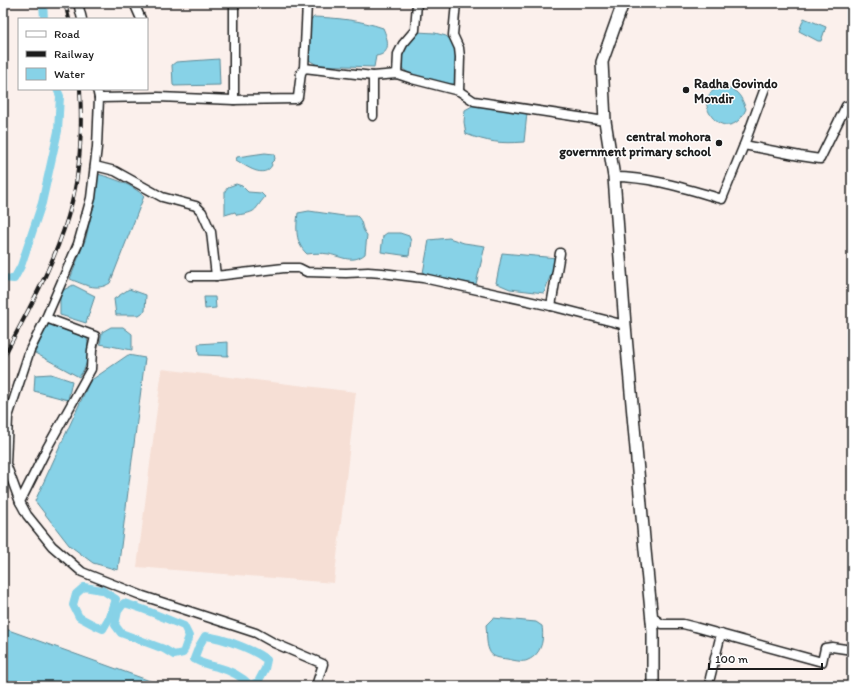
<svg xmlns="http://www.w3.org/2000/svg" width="855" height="689" viewBox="0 0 855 689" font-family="Itim,sans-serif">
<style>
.built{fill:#f6dfd5}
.water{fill:#87d2e7;stroke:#5c8996}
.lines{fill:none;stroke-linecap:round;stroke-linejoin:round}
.canal{stroke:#87d2e7;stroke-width:8}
.minor-casing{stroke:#1c1c1c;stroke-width:11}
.secondary-casing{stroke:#1c1c1c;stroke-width:14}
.minor{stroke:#fff;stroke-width:8}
.secondary{stroke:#fff;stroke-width:11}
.rail-casing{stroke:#1c1c1c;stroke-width:4}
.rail{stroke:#fff;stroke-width:2.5;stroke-dasharray:8;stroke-linecap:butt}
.poi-dot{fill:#1c1c1c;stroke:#fff;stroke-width:1.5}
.labels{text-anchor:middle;stroke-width:3;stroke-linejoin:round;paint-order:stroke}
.poi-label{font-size:13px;font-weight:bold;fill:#1c1c1c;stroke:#fff;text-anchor:start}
</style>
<rect width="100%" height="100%" fill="#fbf0ec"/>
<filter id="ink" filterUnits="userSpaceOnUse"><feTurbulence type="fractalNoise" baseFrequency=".025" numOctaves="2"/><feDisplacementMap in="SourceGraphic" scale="8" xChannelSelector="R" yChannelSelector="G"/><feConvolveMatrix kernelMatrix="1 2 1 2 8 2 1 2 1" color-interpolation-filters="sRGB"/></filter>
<g filter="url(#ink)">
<polygon class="built" points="162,369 356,392 334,583 137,567"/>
<g class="water">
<path d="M314,17C337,18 360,20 383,28C388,39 392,54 376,56L374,67L317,65L309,60C307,49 303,24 314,17Z"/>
<polygon points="804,18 826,27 821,41 818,41 799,31"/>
<polygon points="417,32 435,33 446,36 451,40 458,55 455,84 443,83 410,75 399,65 399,55"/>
<polygon points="219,59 220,85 174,86 173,85 172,65 176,62"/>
<path d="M719,88C737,88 740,94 746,109C728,151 686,99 719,88Z"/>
<path d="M474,105L527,113L524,142C501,144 487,142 466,134L464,122L465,110Z"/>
<path d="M265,153L274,154L275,159L271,163L272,165C264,180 246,166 236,160L237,157Z"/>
<path d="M98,174C115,179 131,184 144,196L110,283C97,292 83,284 70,279L86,238L96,192Z"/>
<path d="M236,184L242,186L248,192L261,193L265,197C253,211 258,212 237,215L235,212L225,215V191L228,187Z"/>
<path d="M309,211L344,216H357C364,222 360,228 367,235L365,254C353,264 342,257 329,254C322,253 314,253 307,254C295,243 296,228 298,213Z"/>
<polygon points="387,233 400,233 409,236 411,241 409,256 381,252 383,236"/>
<polygon points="449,238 464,243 485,246 476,284 428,278 423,273 429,240"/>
<polygon points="502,253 557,258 544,293 510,289 496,283"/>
<polygon points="73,285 95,296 86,323 60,315 60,292"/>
<polygon points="129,289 146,295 145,311 139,315 116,315 114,299"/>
<polygon points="204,297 215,297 216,308 205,309"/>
<path d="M47,322L87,337C89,353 89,364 79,377L35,353Z"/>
<polygon points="111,327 123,327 132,334 132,350 100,344 102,332"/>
<polygon points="228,342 228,356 199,355 198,344"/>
<polygon points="128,355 145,358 118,570 93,563 69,545 35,501 90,381"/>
<polygon points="51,374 72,381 68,400 34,391 35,375"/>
<path d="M493,618L536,622L542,626C544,639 542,654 528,660C523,663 513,660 507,659C500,658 492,658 489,650C486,643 487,633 486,625Z"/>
<polygon points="3,628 14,632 164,686 3,686"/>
</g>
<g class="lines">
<g class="canal">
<polyline points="43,3 44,19"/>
<polyline points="3,278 14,279 21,266 42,203 58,131 60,96 57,89"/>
<polygon points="84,587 102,590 116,599 110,617 103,629 94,625 79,617 73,605 76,594"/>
<path d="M124,603C146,609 164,618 184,626L189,636L183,653L174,655L164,649L121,633L115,625L118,611Z"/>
<path d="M205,636C223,638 253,649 267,660L265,669L258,682L250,685C242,677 229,670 217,667C207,664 204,665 194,659L199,646Z"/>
</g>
<defs>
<g id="minor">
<polyline points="78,3 82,19"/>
<polyline points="134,3 141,19"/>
<polyline points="456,3 453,35 459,48 460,57 459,91"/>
<polyline points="304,68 307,3"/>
<polyline points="397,74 398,54 403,44 415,30 417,3"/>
<polyline points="765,88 744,145 800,156 820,159 846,106 852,110"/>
<polyline points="97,89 99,98"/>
<polyline points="234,100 234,3"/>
<polyline points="373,116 373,76"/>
<polyline points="95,166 115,171 162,197 196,206 202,212 211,232 216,276 284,268 299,268 307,272 346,273 368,272 382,273 423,278 551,306 625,325"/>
<path d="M614,177C652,177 687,189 722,199L744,145"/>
<polyline points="191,276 216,276"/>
<polyline points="551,306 560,253"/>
<polyline points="20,502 6,464 8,417 30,350 46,318"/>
<polyline points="652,617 662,624 683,624 695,627 822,662 825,648 832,647 852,650"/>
<polyline points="710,678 721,634"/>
<polyline points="316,686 323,664 274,643 256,633 143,596 82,572 52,546 27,515 20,502 47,448 91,369 92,350 95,336 46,318 78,244 91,198 97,147 99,98 158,97 234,100 296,99 298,97 301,73 304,68 373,76 397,74 412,79 459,91 474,101 605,121"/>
</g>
<polyline id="secondary" points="623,3 602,62 605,121 614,177 625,325 645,550 653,631 653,686"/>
</defs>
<use href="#minor" class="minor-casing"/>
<use href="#secondary" class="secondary-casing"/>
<use href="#minor" class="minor"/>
<use href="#secondary" class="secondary"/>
<defs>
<g id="rail">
<polyline points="65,3 69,19"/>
<path d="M3,358C30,307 58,258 72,202C81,166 82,126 80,89"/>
</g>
</defs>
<use href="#rail" class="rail-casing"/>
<use href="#rail" class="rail"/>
</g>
</g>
<g class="poi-dot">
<circle cx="686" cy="90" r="4"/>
<circle cx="719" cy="143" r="4"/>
</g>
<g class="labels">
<g class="poi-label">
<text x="694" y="88">Radha Govindo<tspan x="694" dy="15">Mondir</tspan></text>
<text x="711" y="141" text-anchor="end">central mohora<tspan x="711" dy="15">government primary school</tspan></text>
</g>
</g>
<rect width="855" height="689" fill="none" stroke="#fff" stroke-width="16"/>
<rect x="8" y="8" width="839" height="673" fill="none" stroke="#1c1c1c" stroke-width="1.5" filter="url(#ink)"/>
<rect x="18" y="18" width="130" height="72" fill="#ffffff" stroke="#a4a4a4"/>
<rect x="26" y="31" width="20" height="6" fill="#ffffff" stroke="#a4a4a4"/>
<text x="54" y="38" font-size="12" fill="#1c1c1c">Road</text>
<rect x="26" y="51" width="20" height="6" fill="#1c1c1c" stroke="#a4a4a4"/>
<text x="54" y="58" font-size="12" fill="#1c1c1c">Railway</text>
<rect x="26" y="68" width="20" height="12" fill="#87d2e7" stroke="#a4a4a4"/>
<text x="54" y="78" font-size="12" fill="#1c1c1c">Water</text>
<path d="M709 663v6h113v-6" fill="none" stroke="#1c1c1c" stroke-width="2"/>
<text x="715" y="663" font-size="12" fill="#1c1c1c" stroke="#ffffff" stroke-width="3" paint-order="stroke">100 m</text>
</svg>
